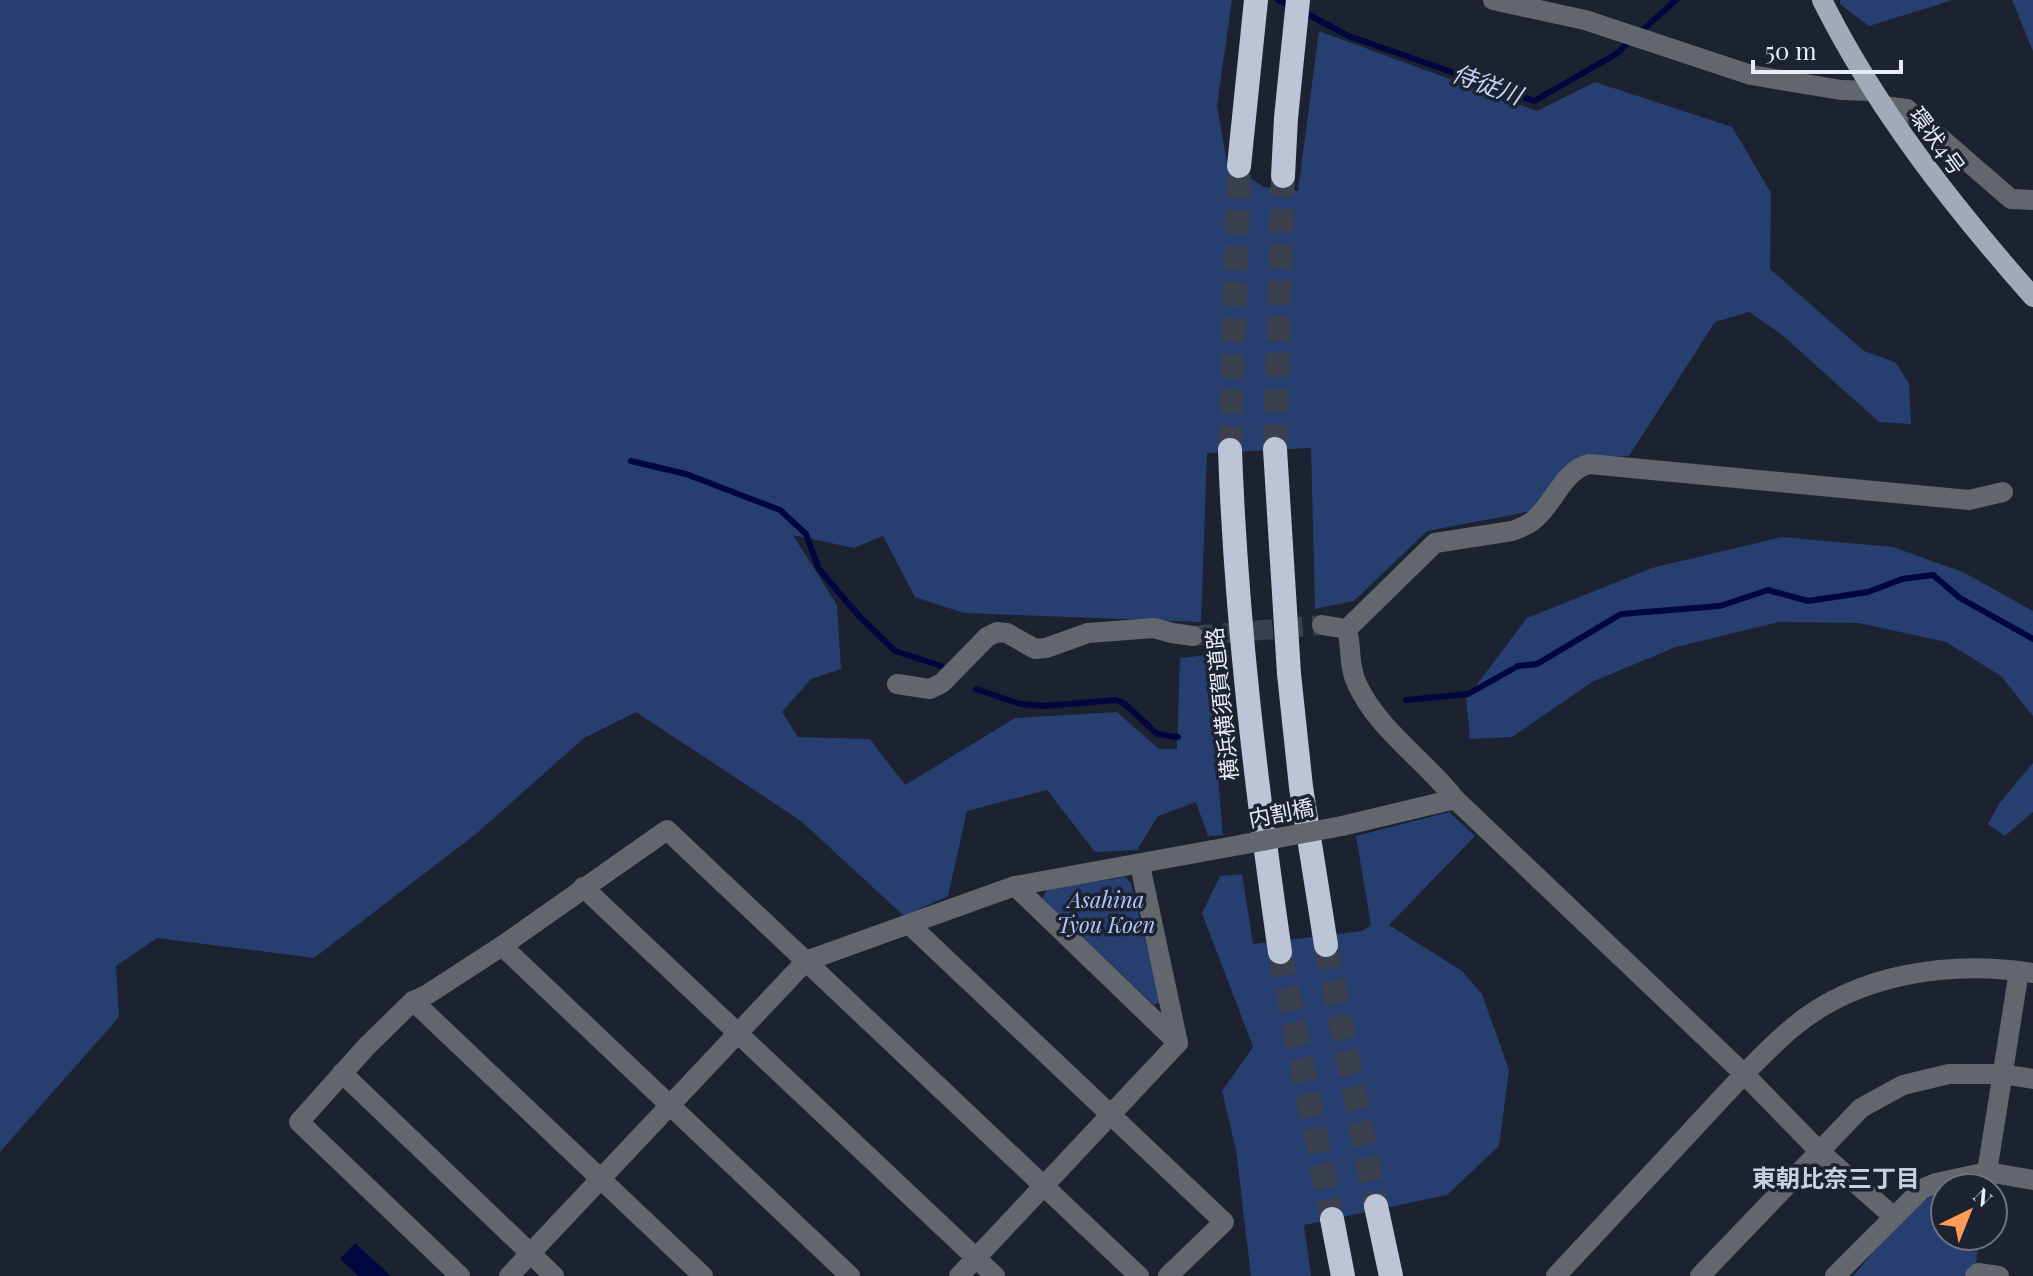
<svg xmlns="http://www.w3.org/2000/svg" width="2033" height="1276" viewBox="0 0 2033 1276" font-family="'Playfair Display','Noto Sans JP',serif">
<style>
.green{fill:#273e71}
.water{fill:#00063e}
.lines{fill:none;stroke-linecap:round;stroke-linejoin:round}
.stream{stroke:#00063e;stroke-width:6}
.minor-tunnel{stroke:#3a404e;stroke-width:20;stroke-dasharray:20 10;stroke-linecap:butt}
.highway-tunnel{stroke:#3a404e;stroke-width:24;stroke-dasharray:24 12;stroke-linecap:butt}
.minor{stroke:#62666d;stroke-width:20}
.major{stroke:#a2aab9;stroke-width:20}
.highway{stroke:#bcc5d7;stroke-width:24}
.minor-bridge{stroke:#62666d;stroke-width:20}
.labels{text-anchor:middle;stroke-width:7;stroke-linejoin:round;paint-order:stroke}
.street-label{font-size:22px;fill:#e7ecf5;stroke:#1c2230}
.park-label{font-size:22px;font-style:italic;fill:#afc9ff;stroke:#1c2230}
.water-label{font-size:24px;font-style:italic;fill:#c2d4f8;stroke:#1c2230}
.neighbourhood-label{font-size:24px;font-weight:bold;fill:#c6d0e2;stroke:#1c2230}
</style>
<rect width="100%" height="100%" fill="#1c2230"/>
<g class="green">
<polygon points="0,0 1232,0 1217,105 1227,163 1264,187 1298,191 1319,31 1537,111 1595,82 1732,127 1771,193 1770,269 1864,351 1895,362 1909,383 1911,424 1879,422 1781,334 1749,312 1715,322 1629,456 1579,457 1532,511 1427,531 1354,601 1315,609 1311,448 1207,453 1201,622 964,613 915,597 883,536 854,548 793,535 837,605 841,669 811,679 782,712 798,737 870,739 905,785 1015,718 1117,712 1159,749 1177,749 1180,658 1207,655 1223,835 1208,836 1196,802 1158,816 1137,850 1095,852 1047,790 967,811 948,896 904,916 801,821 636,712 584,738 476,834 314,958 157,938 116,966 119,1017 0,1152"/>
<polygon points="1840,0 1953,0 1869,26 1840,4"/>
<polygon points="2012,0 2033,0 2033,51"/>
<polygon points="1782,537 1893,547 1963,572 2033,611 2033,716 2001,676 1946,642 1859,623 1779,622 1676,647 1592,682 1512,737 1470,739 1466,699 1527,618 1652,568"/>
<polygon points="2033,763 2033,812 2005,836 1988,824 1999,804"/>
<polygon points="1449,812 1475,836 1389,925 1462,971 1482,994 1509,1070 1499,1146 1447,1195 1304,1225 1311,1276 1251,1276 1236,1150 1222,1091 1253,1047 1202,913 1220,876 1242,874 1253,944 1362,931 1371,925 1356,836"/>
<polygon points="1125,877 1131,883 1161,1002 1154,1005 1042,899 1047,889"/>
<path d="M1945,1190V1236H1979L1976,1264L1964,1276H1853C1872,1255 1919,1194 1945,1190Z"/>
</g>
<polygon class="water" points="355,1243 391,1276 359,1276 340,1259"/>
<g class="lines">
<g class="stream">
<polyline points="1278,0 1293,7"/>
<polyline points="1303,12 1349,36 1534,101 1616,54 1676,0"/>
<polyline points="631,461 686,474 780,510 806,534 819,569 858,615 895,651 941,666"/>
<polyline points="976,689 1020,704 1044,706 1116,700 1125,704 1157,734 1178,737"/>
<polyline points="1406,700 1468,694 1518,666 1537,664 1621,614 1720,606 1768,590 1808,601 1868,592 1902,579 1933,575 1960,598 2033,639"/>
</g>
<polyline class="minor-tunnel" points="1193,636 1322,625"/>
<g class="highway-tunnel">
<polyline points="1275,449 1283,176"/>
<polyline points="1230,450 1239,166"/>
<polyline points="1326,945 1376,1206"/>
<polyline points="1280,952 1332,1219"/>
</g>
<g class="minor">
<polyline points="1493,0 1585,20 1751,75 1841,90 1872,91"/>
<polyline points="1883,106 1907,109 2011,199 2033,200"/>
<path d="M1322,625L1347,629C1352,648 1348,666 1357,684C1378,730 1425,760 1455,799"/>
<path d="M1347,629L1435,543L1512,531C1520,528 1529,525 1535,519C1554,503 1564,470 1589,464L1969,500L2003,492"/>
<polyline points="897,684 930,689 942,683 987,637 997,632 1007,633 1035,649 1046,648 1088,633 1154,628 1172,633 1193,636"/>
<polyline points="1342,826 1455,799 1744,1074 1820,1152 1894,1217"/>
<polyline points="1015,886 1178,1043"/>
<polyline points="583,887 995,1276"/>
<polyline points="910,925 1224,1222 1168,1276"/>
<polyline points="502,946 850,1276"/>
<polyline points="413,1001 703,1276"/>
<polyline points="342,1073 554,1276"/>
<polyline points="1987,1172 2019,971"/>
<polyline points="460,1276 299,1122 367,1046 413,1001 428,994 502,946 667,830 1139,1276"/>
<polyline points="509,1276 806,961 1015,886 1229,847"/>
<polyline points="959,1276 1178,1043 1140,865"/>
<path d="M1556,1276C1602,1227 1647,1178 1693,1129C1725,1095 1756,1059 1791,1029C1856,973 1951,960 2033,973"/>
<polyline points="1700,1276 1861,1108 1903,1085 1949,1074 2002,1074 2033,1079"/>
<polyline points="1835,1276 1922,1189 1936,1183 1987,1172 2033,1180"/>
<polyline points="1975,1276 1978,1273 1999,1276"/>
</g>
<path class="major" d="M1822,0C1877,110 1952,205 2033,297"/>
<g class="highway">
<polyline points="1239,166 1256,0"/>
<polyline points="1283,176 1286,118 1298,0"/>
<polyline points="1275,449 1289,674 1301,787 1326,945"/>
<path d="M1230,450C1236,619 1256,785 1280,952"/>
<polyline points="1376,1206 1391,1276"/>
<polyline points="1332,1219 1343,1276"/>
</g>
<polyline class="minor-bridge" points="1229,847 1342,826"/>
</g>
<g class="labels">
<g class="street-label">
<text transform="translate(1937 141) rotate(54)" y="8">環状4号</text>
<text transform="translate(1222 704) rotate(-96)" y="8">横浜横須賀道路</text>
<text transform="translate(1281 813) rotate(-11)" y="8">内割橋</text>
</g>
<g class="park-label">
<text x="1106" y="908">Asahina<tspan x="1106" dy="25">Tyou Koen</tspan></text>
</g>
<g class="water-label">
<text transform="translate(1487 85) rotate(20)" y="8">侍従川</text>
</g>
<g class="neighbourhood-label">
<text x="1836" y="1187">東朝比奈三丁目</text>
</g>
</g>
<g transform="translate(1969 1212) rotate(43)"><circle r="38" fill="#1c2230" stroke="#6d737f" stroke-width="2"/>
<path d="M0-6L14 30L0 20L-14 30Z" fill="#fe9c57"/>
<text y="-12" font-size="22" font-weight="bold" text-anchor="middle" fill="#e7ecf5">N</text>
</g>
<path d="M1753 60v12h148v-12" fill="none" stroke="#e7ecf5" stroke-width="4"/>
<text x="1765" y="60" font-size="24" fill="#e7ecf5" stroke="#1c2230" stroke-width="6" paint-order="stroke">50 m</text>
</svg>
